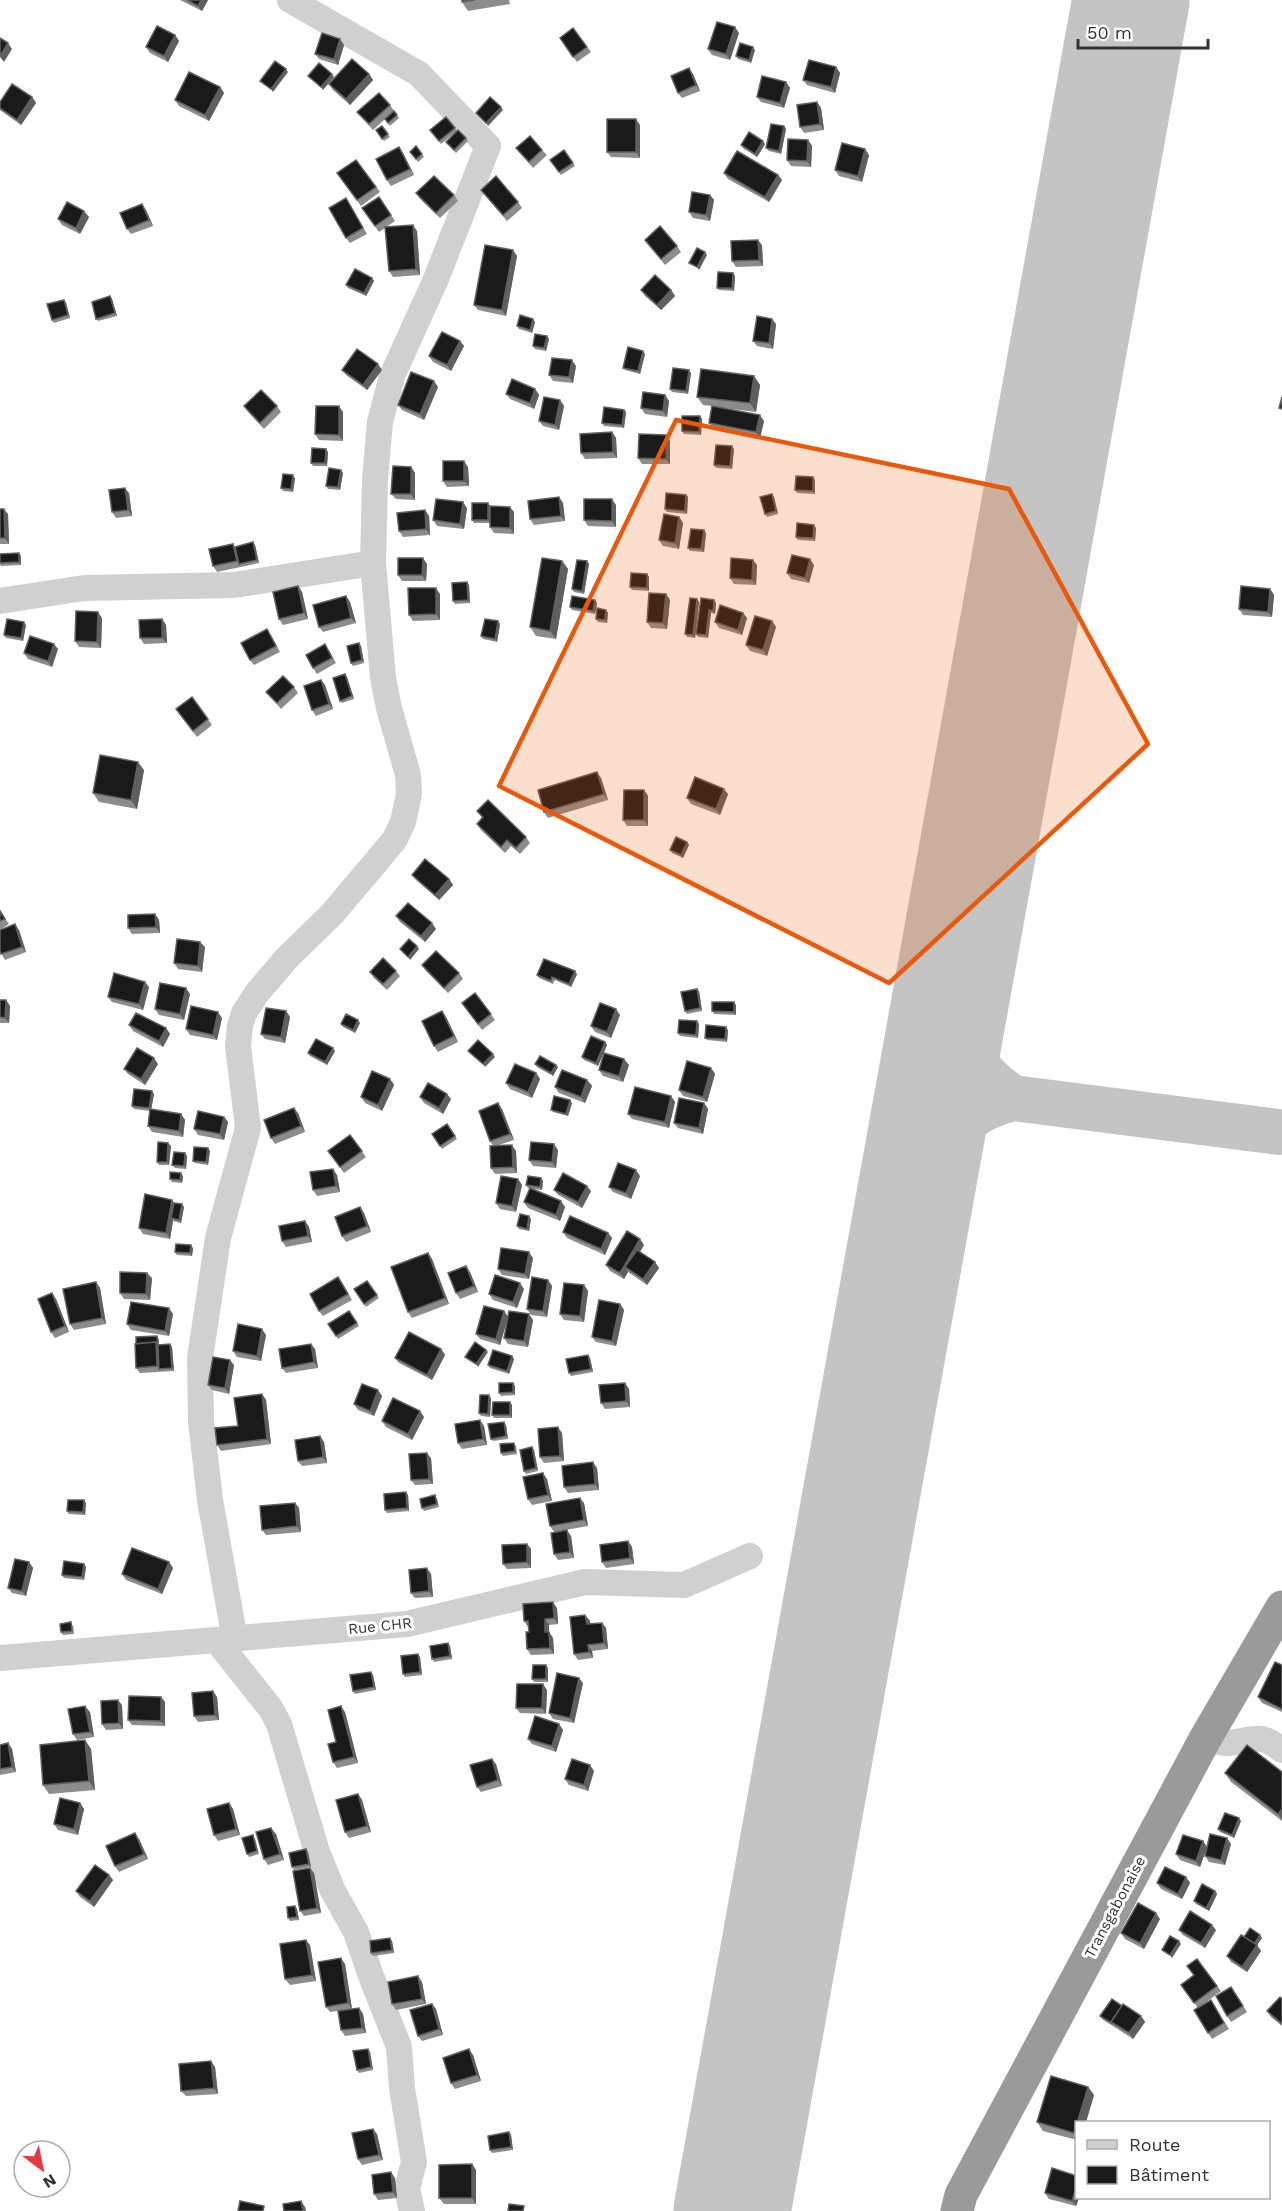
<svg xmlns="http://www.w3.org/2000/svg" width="1282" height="2211" viewBox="0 0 1282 2211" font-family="'Work Sans',sans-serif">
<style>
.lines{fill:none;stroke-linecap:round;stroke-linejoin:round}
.taxiway{stroke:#c4c4c4;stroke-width:46}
.runway{stroke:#c4c4c4;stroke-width:117}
.minor{stroke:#d0d0d0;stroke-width:26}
.highway{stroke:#9a9a9a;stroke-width:33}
.wall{fill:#8c8c8c}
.shaded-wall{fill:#5f5f5f}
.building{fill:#1a1a1a;stroke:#5f5f5f;stroke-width:1.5}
.marked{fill:#e8590c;fill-opacity:0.2;stroke:#e8590c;stroke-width:4.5;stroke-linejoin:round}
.labels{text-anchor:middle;stroke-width:6;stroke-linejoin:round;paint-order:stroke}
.street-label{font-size:15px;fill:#333;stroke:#fff}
</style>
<rect width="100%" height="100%" fill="#fff"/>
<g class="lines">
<g class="taxiway">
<path d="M950,1000C967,1048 968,1069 1013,1098"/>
<path d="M920,1169C948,1134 967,1109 1013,1098L1279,1132"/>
</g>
<polyline class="runway" points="732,2211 1131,0"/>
<g class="minor">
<polyline points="0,601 84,588 234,585 373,563"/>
<polyline points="235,1640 210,1500 201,1421 200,1358 218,1238 248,1128 238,1046 240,1026 244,1013 257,993 286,959 332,914 376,862 395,839 403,822 409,794 408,775 389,708 383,678 373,563 375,480 380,422 392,376 436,279 488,146 419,74 290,0"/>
<polyline points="217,1641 271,1709 279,1724 317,1852 333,1891 356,1932 371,1976 399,2047 402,2088 414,2162 407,2189 412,2211"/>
<polyline points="0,1658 407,1624 585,1582 684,1585 750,1556"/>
<path d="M1205,1739C1212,1740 1221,1743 1228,1743C1254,1741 1258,1731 1282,1750"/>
</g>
<polyline class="highway" points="957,2211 961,2195 1205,1739 1282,1607"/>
</g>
<g class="wall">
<polygon points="180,0 208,0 202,11"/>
<polygon points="462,0 509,0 510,4 468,11 462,2"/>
<polygon points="573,28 591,52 577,62 560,38"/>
<polygon points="739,33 730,60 712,55 708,49"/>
<polygon points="175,35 179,41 168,62 150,53 146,47"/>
<polygon points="344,45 338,65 319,59 315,54"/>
<polygon points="755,50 751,63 738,59 736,56"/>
<polygon points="836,67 840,73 835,93 807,85 803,80"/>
<polygon points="369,74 373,80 350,105 333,90 329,84"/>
<polygon points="693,74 700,91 682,98 678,93"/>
<polygon points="786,82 790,88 784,108 761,102 757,97"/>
<polygon points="220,87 224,93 209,121 179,106 175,100"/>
<polygon points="32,97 36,103 21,125 0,110 0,102"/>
<polygon points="817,102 821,108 824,130 804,133 800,127"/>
<polygon points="390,105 394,111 373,130 357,112"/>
<polygon points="394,111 399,118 390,126 385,119"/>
<polygon points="446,117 457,131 441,144 430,130"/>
<polygon points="640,125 640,158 611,157 607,152"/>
<polygon points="382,126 390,137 384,141 376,130"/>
<polygon points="784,126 786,129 781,154 769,151 766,148"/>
<polygon points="466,138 468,141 456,153 446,142"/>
<polygon points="808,140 812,146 811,167 791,166 787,160"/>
<polygon points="765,144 757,157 743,148 741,145"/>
<polygon points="416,146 424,157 418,162 410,152"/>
<polygon points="399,147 403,153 414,175 391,186 387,180"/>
<polygon points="516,148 542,150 547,155 533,168"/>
<polygon points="564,150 575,166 561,175 550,160"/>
<polygon points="869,155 862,182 839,176 835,170"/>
<polygon points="356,160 380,192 361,206 337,173"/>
<polygon points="724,173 778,175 782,180 769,202 728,179"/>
<polygon points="481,190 518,202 522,208 507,221"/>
<polygon points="416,193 454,195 458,201 440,218 420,199"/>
<polygon points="710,195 714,200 710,221 693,218 689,212"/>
<polygon points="379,197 395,221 386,227 417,231 420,275 393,277 389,271 385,228 379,232 362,208"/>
<polygon points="346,198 367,234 350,243 346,238"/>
<polygon points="146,210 153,226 131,234 127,229"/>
<polygon points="89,217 80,234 62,225 58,219"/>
<polygon points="645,240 677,246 681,252 665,265"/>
<polygon points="762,245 763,266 736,267 732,261"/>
<polygon points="513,250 517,256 506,316 478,310 474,305"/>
<polygon points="735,276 734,291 719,290 717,288"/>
<polygon points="372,278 374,281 366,296 348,288 346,285"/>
<polygon points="641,290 671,290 675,296 661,310 645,296"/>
<polygon points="110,296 112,299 117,316 98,321 96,319"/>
<polygon points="64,300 66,303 70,318 54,323 52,320"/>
<polygon points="533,319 535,322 532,333 519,329 517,326"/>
<polygon points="776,324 773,349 757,346 753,341"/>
<polygon points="547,336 549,339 546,351 535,349 533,346"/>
<polygon points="460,341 464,346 451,371 433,362 429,356"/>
<polygon points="645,354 640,374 625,370 623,368"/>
<polygon points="576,366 573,383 553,381 549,375"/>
<polygon points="342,370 382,370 367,390 346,375"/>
<polygon points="691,373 688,394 672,392 670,389"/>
<polygon points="754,376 760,385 756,412 723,408 764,421 760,438 713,428 709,423 712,406 703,405 697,397"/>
<polygon points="438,387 424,420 402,410 398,405"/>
<polygon points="535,389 539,395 534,409 510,399 506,394"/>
<polygon points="665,395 669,401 667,417 645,414 641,408"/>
<polygon points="560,400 564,406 559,430 543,426 539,421"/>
<polygon points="244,406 277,406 281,412 264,429 248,412"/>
<polygon points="624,410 626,412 624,428 604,426 602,423"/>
<polygon points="343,412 343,441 319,440 315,434"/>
<polygon points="700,416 702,419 701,435 684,434 682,431"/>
<polygon points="612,432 616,438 617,458 585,459 581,453"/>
<polygon points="666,435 670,441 670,464 642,464 638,458"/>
<polygon points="734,449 732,469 716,468 714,465"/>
<polygon points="328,452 327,466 313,466 311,463"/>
<polygon points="411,467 415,473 415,500 396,499 391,494"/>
<polygon points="468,467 469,486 447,487 443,481"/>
<polygon points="343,473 340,490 328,489 326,486"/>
<polygon points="813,477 815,480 815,494 797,493 795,490"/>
<polygon points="295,478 293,492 283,491 281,488"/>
<polygon points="129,493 132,516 116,518 112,512"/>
<polygon points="686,495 688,497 687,514 667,512 665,509"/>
<polygon points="559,497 563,503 565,521 534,525 530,519"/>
<polygon points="774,497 778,514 767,517 765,514"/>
<polygon points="488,503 490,506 514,512 514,534 494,533 490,527 490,523 474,523 472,520"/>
<polygon points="616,505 616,527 588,526 584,520"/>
<polygon points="467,508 464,529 437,526 433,520"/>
<polygon points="0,509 8,514 9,544 0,544"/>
<polygon points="425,510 429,516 430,535 403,537 399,531"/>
<polygon points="679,517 683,523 679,549 663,546 659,540"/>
<polygon points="816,528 815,541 798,540 796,537"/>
<polygon points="706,533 704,552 690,551 688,548"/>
<polygon points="253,542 255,545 259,563 217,572 213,566 233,544 235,547"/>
<polygon points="19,553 21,556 21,565 1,566 0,564 0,554"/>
<polygon points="562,561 568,569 556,639 536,636 530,627"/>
<polygon points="587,561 589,564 584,594 574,592 572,589"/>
<polygon points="427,564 426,581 402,581 398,575"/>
<polygon points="757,565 756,585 734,584 730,578"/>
<polygon points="814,565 809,583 791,579 787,573"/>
<polygon points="647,574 649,577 649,591 632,590 630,587"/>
<polygon points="467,582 469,585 470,603 455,604 453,601"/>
<polygon points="298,586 302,592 308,619 283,625 279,619"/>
<polygon points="1270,589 1274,595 1272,617 1243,615 1239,609"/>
<polygon points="440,594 440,620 413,621 409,615"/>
<polygon points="666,594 670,600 667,629 651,628 647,622"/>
<polygon points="346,596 350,602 356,623 323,632 319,627"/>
<polygon points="697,599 699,602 695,638 687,637 685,634"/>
<polygon points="595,600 597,603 595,614 572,610 570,607"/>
<polygon points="714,600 716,603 715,614 711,613 708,638 698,637 696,634"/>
<polygon points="606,610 608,613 607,623 598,622 596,619"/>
<polygon points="743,613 747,618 742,635 719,628 715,622"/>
<polygon points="102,618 101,648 79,647 75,641"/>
<polygon points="162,619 166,625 167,643 144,644 140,638"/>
<polygon points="498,621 500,624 497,642 483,639 481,636"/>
<polygon points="772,621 776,627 767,656 750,651 746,645"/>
<polygon points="26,625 23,641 6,638 4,635"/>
<polygon points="271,635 280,652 254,665 250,660"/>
<polygon points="359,643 361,646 364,663 353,666 351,663"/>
<polygon points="58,649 52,667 28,659 24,653"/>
<polygon points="329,650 336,663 317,674 313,668"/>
<polygon points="345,674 347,677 354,699 342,703 340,701"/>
<polygon points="321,680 325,685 333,709 316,716 312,710"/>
<polygon points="294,687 298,693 281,709 266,692"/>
<polygon points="192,697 212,725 197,737 176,709"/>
<polygon points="144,770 137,809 99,802 93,793"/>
<polygon points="601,778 608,800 548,818 544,812"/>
<polygon points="644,790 648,796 648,826 627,826 623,820"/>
<polygon points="728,794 720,815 691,804 687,798"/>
<polygon points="477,811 526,837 530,843 520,854 511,846 505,853 481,830 477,824 482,818"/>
<polygon points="687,842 689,845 683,858 672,853 670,850"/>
<polygon points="412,875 449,879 453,885 439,900 416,880"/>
<polygon points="0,911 9,924 1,929 19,930 26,952 5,960 0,951"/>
<polygon points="155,914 159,920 160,933 132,934 128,928"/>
<polygon points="396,916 436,929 425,942 400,922"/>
<polygon points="205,947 202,972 178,969 174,963"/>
<polygon points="422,965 459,973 463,979 448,993 426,971"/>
<polygon points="396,971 400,976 387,990 374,978 370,972"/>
<polygon points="577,974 571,987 555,980 553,984 539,978 537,975"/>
<polygon points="149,987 143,1010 112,1002 108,997"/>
<polygon points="699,991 702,1011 687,1014 685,1011"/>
<polygon points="475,993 495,1020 482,1030 462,1003"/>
<polygon points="190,994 184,1020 159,1015 155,1009"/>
<polygon points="0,1000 6,1000 10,1006 9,1023 0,1023"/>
<polygon points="736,1005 736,1015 714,1014 712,1011"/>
<polygon points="286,1011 290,1017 285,1043 265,1039 261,1034"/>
<polygon points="442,1011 446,1017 458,1042 438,1052 434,1046"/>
<polygon points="620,1015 611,1038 595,1032 591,1026"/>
<polygon points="222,1018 217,1040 190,1035 186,1029"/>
<polygon points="697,1021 699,1024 698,1038 680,1036 678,1033"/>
<polygon points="360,1023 355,1033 343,1027 341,1024"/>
<polygon points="129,1025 166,1028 170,1034 163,1047 133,1031"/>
<polygon points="728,1030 727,1042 707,1040 705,1038"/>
<polygon points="605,1042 607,1045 598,1066 584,1060 582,1057"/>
<polygon points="335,1051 327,1065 310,1056 308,1053"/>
<polygon points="158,1064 145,1085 128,1074 124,1069"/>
<polygon points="535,1064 556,1065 558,1067 553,1076 537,1067"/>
<polygon points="629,1065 623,1082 603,1076 599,1070"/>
<polygon points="711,1068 715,1074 707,1102 683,1096 679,1090"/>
<polygon points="536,1073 540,1079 532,1098 510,1089 506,1083"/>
<polygon points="390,1079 394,1085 382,1111 365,1103 361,1097"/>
<polygon points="587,1080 592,1086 585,1103 559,1093 555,1087"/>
<polygon points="154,1094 151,1109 181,1114 185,1120 183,1137 152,1132 148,1126 150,1111 134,1109 132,1106"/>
<polygon points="671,1096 675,1102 669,1128 632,1119 628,1114"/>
<polygon points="420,1097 451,1099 443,1114 424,1103"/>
<polygon points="572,1103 568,1116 553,1112 551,1110"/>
<polygon points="704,1103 708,1109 703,1134 678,1128 674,1123"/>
<polygon points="502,1109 514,1140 496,1146 516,1151 517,1173 495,1174 491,1168 493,1146 490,1141"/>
<polygon points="298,1113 305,1132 275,1144 271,1138"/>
<polygon points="224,1117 228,1122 224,1140 198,1135 194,1129"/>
<polygon points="447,1124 457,1139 442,1149 432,1134"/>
<polygon points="350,1135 366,1157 344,1173 328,1151"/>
<polygon points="171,1146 169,1165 159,1165 157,1162"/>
<polygon points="208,1148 210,1151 208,1165 195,1163 193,1161"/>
<polygon points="558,1150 556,1168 533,1166 529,1160"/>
<polygon points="187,1156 186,1169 175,1168 172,1165"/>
<polygon points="337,1175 340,1192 317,1196 313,1190"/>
<polygon points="183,1176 182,1183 172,1182 170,1179"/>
<polygon points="640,1176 631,1199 613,1192 609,1187"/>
<polygon points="541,1178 543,1181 542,1190 531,1189 565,1207 560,1221 528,1208 524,1202 530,1189 528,1188 526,1185"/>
<polygon points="518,1179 522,1185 516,1212 500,1209 496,1203"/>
<polygon points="554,1190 591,1191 582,1208 558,1195"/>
<polygon points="174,1203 184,1207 181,1223 173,1221 170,1239 143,1234 139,1228"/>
<polygon points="360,1207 364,1213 371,1232 346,1242 342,1236"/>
<polygon points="531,1219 529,1231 519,1229 517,1226"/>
<polygon points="305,1221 309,1227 312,1242 286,1247 282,1241"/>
<polygon points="563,1232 608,1233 612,1238 605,1255 567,1238"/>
<polygon points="644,1245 640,1252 655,1262 659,1268 647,1285 628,1272 624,1279 610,1271 606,1265"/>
<polygon points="193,1248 192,1256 177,1255 175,1252"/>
<polygon points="428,1253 432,1259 449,1304 412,1318 408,1312"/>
<polygon points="533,1258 529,1279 502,1275 498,1269"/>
<polygon points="470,1272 478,1292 460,1299 456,1293"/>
<polygon points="152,1278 150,1300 124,1299 120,1293"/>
<polygon points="548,1280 552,1286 547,1317 531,1315 527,1309"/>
<polygon points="367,1281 379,1298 366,1307 354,1289"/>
<polygon points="96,1282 100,1288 106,1324 74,1330 70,1324"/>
<polygon points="342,1283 352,1300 323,1316 319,1311"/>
<polygon points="584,1285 588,1291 584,1322 564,1320 560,1314"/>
<polygon points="524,1289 517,1308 493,1300 489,1294"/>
<polygon points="56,1299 69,1332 55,1338 51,1332"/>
<polygon points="620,1304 624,1310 616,1346 596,1342 592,1337"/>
<polygon points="349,1311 359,1326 338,1339 328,1324"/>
<polygon points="504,1311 508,1317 533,1320 528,1347 508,1344 504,1338 507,1320 500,1345 480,1339 476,1334"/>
<polygon points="173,1314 169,1336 131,1330 127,1324"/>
<polygon points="266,1335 261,1361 237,1357 233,1351"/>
<polygon points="157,1336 159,1339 159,1345 170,1344 172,1347 174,1371 140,1373 136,1368"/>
<polygon points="311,1344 315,1349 318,1368 286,1373 282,1368"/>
<polygon points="441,1349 445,1355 432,1380 399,1363 395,1358"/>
<polygon points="588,1355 590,1358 593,1372 571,1376 569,1373"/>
<polygon points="512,1356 514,1359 509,1374 490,1368 488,1365"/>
<polygon points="234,1365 229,1394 212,1390 208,1385"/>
<polygon points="513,1383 515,1386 515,1395 501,1396 499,1393"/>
<polygon points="625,1383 629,1389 630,1407 605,1409 601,1403"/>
<polygon points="262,1394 266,1400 271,1444 221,1451 217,1445 238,1426"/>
<polygon points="382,1396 374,1416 358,1410 354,1404"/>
<polygon points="491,1398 490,1417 481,1416 479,1413"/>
<polygon points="510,1402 512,1405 512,1418 494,1418 492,1415"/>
<polygon points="424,1417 412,1440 386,1427 382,1421"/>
<polygon points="506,1425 508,1439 493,1441 491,1439"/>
<polygon points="484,1426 487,1445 462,1449 458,1443"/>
<polygon points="562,1433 564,1461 544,1463 540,1457"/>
<polygon points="320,1436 324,1442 327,1463 302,1466 298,1461"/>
<polygon points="516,1445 517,1454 503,1456 501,1453"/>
<polygon points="532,1447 534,1450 538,1471 526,1474 524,1471"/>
<polygon points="431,1458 433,1484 415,1485 411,1480"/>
<polygon points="597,1468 599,1490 568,1493 564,1487"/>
<polygon points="547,1479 552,1501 532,1505 528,1499"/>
<polygon points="406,1492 408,1495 409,1511 387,1513 385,1510"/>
<polygon points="437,1498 439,1507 424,1511 422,1508"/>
<polygon points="86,1503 85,1515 69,1514 67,1511"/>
<polygon points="295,1503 299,1508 301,1532 266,1535 262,1530"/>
<polygon points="584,1503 588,1526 554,1532 550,1526"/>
<polygon points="571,1536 574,1558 558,1560 554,1554"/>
<polygon points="628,1541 632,1547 634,1564 606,1568 602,1562"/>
<polygon points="527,1544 531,1549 531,1568 507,1569 503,1564"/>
<polygon points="29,1562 33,1568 26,1596 12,1593 8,1588"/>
<polygon points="169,1562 173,1568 162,1594 126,1580 122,1574"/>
<polygon points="84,1564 86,1567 84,1580 64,1578 62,1575"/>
<polygon points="431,1574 433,1597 415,1598 411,1593"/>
<polygon points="557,1608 558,1624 549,1625 549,1632 553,1638 554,1654 531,1655 527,1649 529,1632 529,1626 528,1627 524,1621"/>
<polygon points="585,1615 590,1621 590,1624 602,1623 606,1628 608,1649 592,1651 593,1658 578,1660 574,1654"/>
<polygon points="73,1625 74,1634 63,1635 61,1632"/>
<polygon points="448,1643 450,1646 452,1659 434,1662 432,1659"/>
<polygon points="418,1654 420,1657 422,1675 405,1677 403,1674"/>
<polygon points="1282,1665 1282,1712 1262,1703 1258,1697"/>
<polygon points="548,1668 548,1682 534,1682 532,1679"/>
<polygon points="373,1675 376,1690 355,1694 353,1691"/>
<polygon points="583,1683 574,1723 553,1719 549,1713"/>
<polygon points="547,1690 546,1714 520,1713 516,1708"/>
<polygon points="161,1697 165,1702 165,1726 132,1725 128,1720"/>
<polygon points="217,1697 219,1720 198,1722 194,1716"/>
<polygon points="122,1705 123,1729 106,1730 102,1724"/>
<polygon points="90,1712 94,1737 77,1740 73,1734"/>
<polygon points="345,1712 358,1763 337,1768 333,1762 336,1742"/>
<polygon points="559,1724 563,1730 556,1752 532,1744 528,1739"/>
<polygon points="85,1740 91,1749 95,1790 49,1794 43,1785"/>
<polygon points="8,1743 12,1749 16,1772 0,1775 0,1745"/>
<polygon points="496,1764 502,1786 481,1792 477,1787"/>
<polygon points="594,1771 588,1791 569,1785 565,1779"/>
<polygon points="1282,1772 1282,1821 1231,1782 1225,1773"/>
<polygon points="358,1794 362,1800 371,1832 349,1838 345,1832"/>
<polygon points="80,1803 84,1809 78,1835 58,1830 54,1824"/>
<polygon points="229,1803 233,1809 240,1835 218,1841 214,1835"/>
<polygon points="1241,1821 1234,1838 1220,1832 1218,1829"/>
<polygon points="276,1834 284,1860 268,1865 264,1859"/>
<polygon points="255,1838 259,1854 249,1857 247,1854"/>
<polygon points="139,1839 148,1859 119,1872 115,1866"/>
<polygon points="1203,1841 1207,1847 1200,1867 1180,1860 1176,1854"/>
<polygon points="1231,1844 1225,1865 1209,1862 1205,1856"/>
<polygon points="306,1849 308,1852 311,1867 294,1870 292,1867"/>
<polygon points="314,1873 321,1913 304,1916 300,1911"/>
<polygon points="109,1875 113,1880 94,1907 80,1897 76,1891"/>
<polygon points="1186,1877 1190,1883 1182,1899 1161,1889 1157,1883"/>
<polygon points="1215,1891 1217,1894 1209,1911 1196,1904 1194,1901"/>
<polygon points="295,1906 297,1909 299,1920 290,1921 288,1918"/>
<polygon points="1160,1919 1144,1949 1125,1939 1121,1933"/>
<polygon points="1179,1930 1216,1930 1205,1948 1183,1935"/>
<polygon points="1244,1937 1262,1938 1257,1945 1261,1951 1247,1972 1231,1962 1227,1956"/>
<polygon points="392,1941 394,1953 373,1956 371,1953"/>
<polygon points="310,1945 316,1981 290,1985 285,1979"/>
<polygon points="1197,1959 1221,1991 1201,2006 1211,2000 1229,2029 1212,2039 1208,2033 1198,2008 1181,1985 1194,1975"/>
<polygon points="345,1964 352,2009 330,2012 326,2007"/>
<polygon points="422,1982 426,2004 396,2010 392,2004"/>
<polygon points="1235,1993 1247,2012 1231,2022 1227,2016"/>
<polygon points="1282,1999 1282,2026 1271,2017 1267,2011"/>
<polygon points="432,2004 436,2009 443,2035 422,2041 418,2036"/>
<polygon points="1122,2006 1141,2016 1145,2022 1133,2039 1102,2019 1100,2016"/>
<polygon points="359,2008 363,2014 366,2033 345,2036 341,2030"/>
<polygon points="370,2052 373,2070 359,2073 357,2070"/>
<polygon points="473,2055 481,2081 455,2089 451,2083"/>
<polygon points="211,2061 215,2067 218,2094 186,2096 181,2091"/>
<polygon points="1088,2087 1094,2095 1086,2122 1077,2122 1077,2140 1043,2131 1037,2122"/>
<polygon points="377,2134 383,2160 362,2165 358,2159"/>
<polygon points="511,2135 513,2150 492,2153 490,2150"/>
<polygon points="472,2164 476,2170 476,2204 444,2204 439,2198"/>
<polygon points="395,2178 397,2198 378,2200 374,2194"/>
<polygon points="1045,2193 1077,2198 1079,2198 1076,2206 1049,2199"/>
</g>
<g class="shaded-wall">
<polygon points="201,0 208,0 202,11 198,6"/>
<polygon points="735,27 739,33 730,60 726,54"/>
<polygon points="175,35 179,41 168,62 164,56"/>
<polygon points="340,39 344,45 338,65 334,59"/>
<polygon points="8,43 12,49 4,62 0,57"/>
<polygon points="753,47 755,50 751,63 749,60"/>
<polygon points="836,67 840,73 835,93 831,87"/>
<polygon points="689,68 693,74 700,91 696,85"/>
<polygon points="286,69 288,72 273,92 271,89"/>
<polygon points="332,74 334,77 323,90 321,87"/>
<polygon points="369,74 373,80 350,105 346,99"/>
<polygon points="786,82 790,88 784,108 780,103"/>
<polygon points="220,87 224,93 209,121 205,115"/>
<polygon points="32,97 36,103 21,125 17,120"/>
<polygon points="817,102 821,108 824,130 820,124"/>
<polygon points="501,107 503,110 488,126 486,123"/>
<polygon points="636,119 640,125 640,158 636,152"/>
<polygon points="784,126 786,129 781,154 779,151"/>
<polygon points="808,140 812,146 811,167 807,161"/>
<polygon points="763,141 765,144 757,157 755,154"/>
<polygon points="399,147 403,153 414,175 410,169"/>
<polygon points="865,149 869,155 862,182 858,176"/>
<polygon points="778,175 782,180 769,202 765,197"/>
<polygon points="710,195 714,200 710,221 706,215"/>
<polygon points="142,204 146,210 153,226 149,220"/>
<polygon points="84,211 89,217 80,234 76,228"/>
<polygon points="413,225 417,231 420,275 416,269"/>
<polygon points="758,240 762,245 763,266 759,260"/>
<polygon points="513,250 517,256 506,316 502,310"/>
<polygon points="705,252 707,255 699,270 697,267"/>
<polygon points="733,273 735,276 734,291 732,288"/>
<polygon points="372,278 374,281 366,296 364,293"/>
<polygon points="671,290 675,296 661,310 657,305"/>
<polygon points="110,296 112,299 117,316 115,313"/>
<polygon points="64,300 66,303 70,318 68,315"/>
<polygon points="533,319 535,322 532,333 530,330"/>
<polygon points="772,319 776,324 773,349 769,343"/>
<polygon points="547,336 549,339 546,351 544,348"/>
<polygon points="460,341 464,346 451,371 447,365"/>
<polygon points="643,351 645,354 640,374 638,371"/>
<polygon points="572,360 576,366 573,383 569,377"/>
<polygon points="378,364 382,370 367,390 363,385"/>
<polygon points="689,370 691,373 688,394 686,391"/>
<polygon points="754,376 760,385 756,412 750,403"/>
<polygon points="434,381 438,387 424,420 420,414"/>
<polygon points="535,389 539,395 534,409 530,403"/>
<polygon points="665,395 669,401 667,417 663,411"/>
<polygon points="560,400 564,406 559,430 555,425"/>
<polygon points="339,406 343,412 343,441 339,435"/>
<polygon points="624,410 626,412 624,428 622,425"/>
<polygon points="760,415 764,421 760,438 756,432"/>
<polygon points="700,416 702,419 701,435 699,432"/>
<polygon points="612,432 616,438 617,458 613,452"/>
<polygon points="666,435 670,441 670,464 666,459"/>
<polygon points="732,446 734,449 732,469 730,466"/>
<polygon points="326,449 328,452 327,466 325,463"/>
<polygon points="464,461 468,467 469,486 464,481"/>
<polygon points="411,467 415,473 415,500 411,494"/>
<polygon points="341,470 343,473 340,490 338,487"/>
<polygon points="293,475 295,478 293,492 291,489"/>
<polygon points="813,477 815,480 815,494 813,491"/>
<polygon points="125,488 129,493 132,516 128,510"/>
<polygon points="772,494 774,497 778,514 776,511"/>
<polygon points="686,495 688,497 687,514 685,511"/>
<polygon points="559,497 563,503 565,521 561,516"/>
<polygon points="612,499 616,505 616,527 612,521"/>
<polygon points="463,502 467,508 464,529 460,524"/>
<polygon points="488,503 490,506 490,523 488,520"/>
<polygon points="510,507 514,512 514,534 510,528"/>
<polygon points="4,509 8,514 9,544 5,538"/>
<polygon points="425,510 429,516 430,535 426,529"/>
<polygon points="679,517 683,523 679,549 675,543"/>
<polygon points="814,525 816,528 815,541 813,538"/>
<polygon points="704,530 706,533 704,552 701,549"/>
<polygon points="253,542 255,545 259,563 257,560"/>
<polygon points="19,553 21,556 21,565 19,562"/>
<polygon points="423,558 427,564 426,581 422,575"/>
<polygon points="810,559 814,565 809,583 805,578"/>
<polygon points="753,560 757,565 756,585 752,580"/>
<polygon points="562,561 568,569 556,639 550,631"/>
<polygon points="587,561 589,564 584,594 582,591"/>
<polygon points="647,574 649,577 649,591 647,588"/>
<polygon points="467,582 469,585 470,603 468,600"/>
<polygon points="298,586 302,592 308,619 304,613"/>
<polygon points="436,588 440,594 440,620 436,614"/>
<polygon points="1270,589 1274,595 1272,617 1268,612"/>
<polygon points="666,594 670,600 667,629 663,623"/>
<polygon points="346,596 350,602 356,623 351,618"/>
<polygon points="697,599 699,602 695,638 693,635"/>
<polygon points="595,600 597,603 595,614 593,611"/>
<polygon points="714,600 716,603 715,614 713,611"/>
<polygon points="606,610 608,613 607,623 605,620"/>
<polygon points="709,610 711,613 708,638 706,635"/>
<polygon points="98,612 102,618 101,648 97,642"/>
<polygon points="743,613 747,618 742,635 738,630"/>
<polygon points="162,619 166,625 167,643 162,638"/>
<polygon points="498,621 500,624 497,642 495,639"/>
<polygon points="772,621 776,627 767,656 763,650"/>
<polygon points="24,622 26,625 23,641 21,638"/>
<polygon points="359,643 361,646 364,663 362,660"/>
<polygon points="54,644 58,649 52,667 48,661"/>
<polygon points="345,674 347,677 354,699 352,696"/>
<polygon points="321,680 325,685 333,709 329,704"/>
<polygon points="138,762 144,770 137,809 131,800"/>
<polygon points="597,772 601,778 608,800 604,794"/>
<polygon points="724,789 728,794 720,815 716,809"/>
<polygon points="644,790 648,796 648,826 644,820"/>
<polygon points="687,842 689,845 683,858 681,855"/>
<polygon points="449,879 453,885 439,900 435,895"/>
<polygon points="155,914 159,920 160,933 156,927"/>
<polygon points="432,923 436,929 425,942 421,936"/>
<polygon points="15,924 19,930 26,952 22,947"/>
<polygon points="200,942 205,947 202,972 198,966"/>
<polygon points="417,946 419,949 410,960 408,957"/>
<polygon points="575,971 577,974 571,987 569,984"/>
<polygon points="145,982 149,987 143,1010 139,1004"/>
<polygon points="186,988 190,994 184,1020 180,1014"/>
<polygon points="697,989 699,991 702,1011 700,1008"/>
<polygon points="6,1000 10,1006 9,1023 5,1018"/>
<polygon points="734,1002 736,1005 736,1015 734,1012"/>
<polygon points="616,1009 620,1015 611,1038 607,1032"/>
<polygon points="286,1011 290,1017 285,1043 281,1037"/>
<polygon points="442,1011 446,1017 458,1042 454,1036"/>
<polygon points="218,1012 222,1018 217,1040 213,1035"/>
<polygon points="358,1020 360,1023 355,1033 353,1030"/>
<polygon points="697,1021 699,1024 698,1038 696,1035"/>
<polygon points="726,1027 728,1030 727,1042 725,1039"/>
<polygon points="166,1028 170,1034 163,1047 159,1041"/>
<polygon points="605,1042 607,1045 598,1066 596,1063"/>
<polygon points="333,1048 335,1051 327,1065 325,1062"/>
<polygon points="493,1054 495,1057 485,1067 483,1064"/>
<polygon points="154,1058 158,1064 145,1085 141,1079"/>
<polygon points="624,1059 629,1065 623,1082 619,1076"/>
<polygon points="556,1065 558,1067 553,1076 551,1073"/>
<polygon points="711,1068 715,1074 707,1102 703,1097"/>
<polygon points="536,1073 540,1079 532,1098 528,1092"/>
<polygon points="390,1079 394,1085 382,1111 378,1105"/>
<polygon points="587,1080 592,1086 585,1103 581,1097"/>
<polygon points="152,1091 154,1094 151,1111 149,1108"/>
<polygon points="447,1094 451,1099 443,1114 439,1108"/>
<polygon points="671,1096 675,1102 669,1128 665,1122"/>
<polygon points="570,1100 572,1103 568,1116 566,1114"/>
<polygon points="498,1103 502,1109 514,1140 510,1134"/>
<polygon points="704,1103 708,1109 703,1134 699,1128"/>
<polygon points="294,1108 298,1113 305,1132 301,1126"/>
<polygon points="181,1114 185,1120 183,1137 179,1131"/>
<polygon points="224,1117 228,1122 224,1140 220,1134"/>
<polygon points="168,1143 171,1146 169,1165 167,1162"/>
<polygon points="554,1144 558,1150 556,1168 552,1162"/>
<polygon points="512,1145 516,1151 517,1173 513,1167"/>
<polygon points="208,1148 210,1151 208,1165 206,1162"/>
<polygon points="185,1153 187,1156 186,1169 184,1166"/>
<polygon points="333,1169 337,1175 340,1192 336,1186"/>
<polygon points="636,1170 640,1176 631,1199 626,1193"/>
<polygon points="181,1173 183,1176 182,1183 180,1180"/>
<polygon points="541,1178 543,1181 542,1190 540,1187"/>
<polygon points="518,1179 522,1185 516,1212 512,1206"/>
<polygon points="587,1186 591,1191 582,1208 578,1202"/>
<polygon points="172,1200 176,1205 171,1218 173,1221 170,1239 166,1233"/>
<polygon points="561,1201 565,1207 560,1221 556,1215"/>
<polygon points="182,1204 184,1207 181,1223 179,1220"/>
<polygon points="360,1207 364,1213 371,1232 367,1226"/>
<polygon points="529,1216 531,1219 529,1231 527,1229"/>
<polygon points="305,1221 309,1227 312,1242 308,1236"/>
<polygon points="608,1233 612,1238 605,1255 601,1249"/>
<polygon points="640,1239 644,1245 629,1270 625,1267 628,1272 624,1279 620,1273"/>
<polygon points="191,1245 193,1248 192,1256 190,1253"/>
<polygon points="529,1252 533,1258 529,1279 525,1274"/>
<polygon points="428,1253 432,1259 449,1304 445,1298"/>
<polygon points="655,1262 659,1268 647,1285 643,1279"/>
<polygon points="466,1266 470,1272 478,1292 474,1286"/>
<polygon points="147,1273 152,1278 150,1300 146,1294"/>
<polygon points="548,1280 552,1286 547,1317 543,1311"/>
<polygon points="96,1282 100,1288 106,1324 102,1318"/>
<polygon points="520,1283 524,1289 517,1308 513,1302"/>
<polygon points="584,1285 588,1291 584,1322 580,1316"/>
<polygon points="52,1293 56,1299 69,1332 65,1326"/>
<polygon points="620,1304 624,1310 616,1346 612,1341"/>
<polygon points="169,1308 173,1314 169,1336 165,1331"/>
<polygon points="504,1311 508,1317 500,1345 496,1339"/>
<polygon points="529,1314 533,1320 528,1347 524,1341"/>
<polygon points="262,1329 266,1335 261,1361 257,1356"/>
<polygon points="156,1342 160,1348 159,1369 157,1366"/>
<polygon points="170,1344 172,1347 174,1371 172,1368"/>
<polygon points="311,1344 315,1349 318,1368 314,1362"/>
<polygon points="441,1349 445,1355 432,1380 427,1375"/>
<polygon points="486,1350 488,1352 478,1367 476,1364"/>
<polygon points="588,1355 590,1358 593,1372 591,1369"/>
<polygon points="512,1356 514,1359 509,1374 507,1371"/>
<polygon points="230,1360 234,1365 229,1394 225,1388"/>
<polygon points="513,1383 515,1386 515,1395 513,1392"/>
<polygon points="625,1383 629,1389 630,1407 626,1401"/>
<polygon points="378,1390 382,1396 374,1416 370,1411"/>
<polygon points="262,1394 266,1400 271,1444 267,1439"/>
<polygon points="489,1395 491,1398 490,1417 488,1414"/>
<polygon points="510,1402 512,1405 512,1418 510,1415"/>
<polygon points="420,1411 424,1417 412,1440 408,1434"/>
<polygon points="480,1420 484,1426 487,1445 483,1439"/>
<polygon points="504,1422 506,1425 508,1439 506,1436"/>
<polygon points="558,1427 562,1433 564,1461 560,1456"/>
<polygon points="320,1436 324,1442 327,1463 323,1457"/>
<polygon points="532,1447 534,1450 538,1471 536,1468"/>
<polygon points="427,1453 431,1458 433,1484 429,1479"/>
<polygon points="593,1462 597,1468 599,1490 595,1484"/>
<polygon points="543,1473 547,1479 552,1501 548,1495"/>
<polygon points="406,1492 408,1495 409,1511 407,1508"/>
<polygon points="580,1498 584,1503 588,1526 584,1520"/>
<polygon points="84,1500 86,1503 85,1515 83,1512"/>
<polygon points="295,1503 299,1508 301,1532 297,1526"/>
<polygon points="567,1530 571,1536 574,1558 570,1552"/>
<polygon points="628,1541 632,1547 634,1564 630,1558"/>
<polygon points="527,1544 531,1549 531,1568 527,1562"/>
<polygon points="29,1562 33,1568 26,1596 22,1591"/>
<polygon points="169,1562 173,1568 162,1594 158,1589"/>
<polygon points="84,1564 86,1567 84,1580 82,1577"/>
<polygon points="427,1568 431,1574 433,1597 429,1591"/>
<polygon points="553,1602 557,1608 558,1624 554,1618"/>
<polygon points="585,1615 590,1621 591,1630 587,1624"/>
<polygon points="545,1619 549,1625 549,1632 553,1638 554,1654 550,1648 545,1632"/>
<polygon points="602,1623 606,1628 608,1649 604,1643"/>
<polygon points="448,1643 450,1646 452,1659 450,1656"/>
<polygon points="588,1645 592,1651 593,1658 589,1652"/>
<polygon points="418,1654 420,1657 422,1675 420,1672"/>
<polygon points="546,1665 548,1668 548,1682 546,1679"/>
<polygon points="371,1672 373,1675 376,1690 374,1687"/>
<polygon points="579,1678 583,1683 574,1723 570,1718"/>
<polygon points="543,1684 547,1690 546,1714 542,1708"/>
<polygon points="213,1691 217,1697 219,1720 215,1715"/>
<polygon points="161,1697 165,1702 165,1726 161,1721"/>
<polygon points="118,1700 122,1705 123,1729 119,1723"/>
<polygon points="85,1706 90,1712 94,1737 90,1732"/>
<polygon points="341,1706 345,1712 358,1763 354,1757"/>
<polygon points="559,1724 563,1730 556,1752 552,1746"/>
<polygon points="85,1740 91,1749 95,1790 89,1781"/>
<polygon points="8,1743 12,1749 16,1772 12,1767"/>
<polygon points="492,1759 496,1764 502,1786 498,1780"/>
<polygon points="590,1765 594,1771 588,1791 584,1785"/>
<polygon points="358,1794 362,1800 371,1832 367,1826"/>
<polygon points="80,1803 84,1809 78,1835 74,1829"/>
<polygon points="229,1803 233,1809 240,1835 236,1829"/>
<polygon points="1282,1809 1282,1820 1278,1814"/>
<polygon points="1239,1818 1241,1821 1234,1838 1232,1835"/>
<polygon points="271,1828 276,1834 284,1860 280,1854"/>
<polygon points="135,1833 139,1839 148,1859 144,1854"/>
<polygon points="1227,1838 1231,1844 1225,1865 1221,1860"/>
<polygon points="1203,1841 1207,1847 1200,1867 1196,1861"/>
<polygon points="306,1849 308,1852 311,1867 309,1864"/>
<polygon points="310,1868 314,1873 321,1913 317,1908"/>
<polygon points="109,1875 113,1880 94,1907 90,1901"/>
<polygon points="1186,1877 1190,1883 1182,1899 1178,1894"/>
<polygon points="1215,1891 1217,1894 1209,1911 1206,1908"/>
<polygon points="295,1906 297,1909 299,1920 297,1917"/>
<polygon points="1156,1913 1160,1919 1144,1949 1140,1943"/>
<polygon points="1212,1925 1216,1930 1205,1948 1201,1943"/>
<polygon points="1260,1935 1262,1938 1255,1948 1253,1945"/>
<polygon points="390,1938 392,1941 394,1953 392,1950"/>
<polygon points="306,1940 310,1945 316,1981 312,1975"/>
<polygon points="1179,1941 1181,1944 1172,1958 1170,1955"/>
<polygon points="1257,1945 1261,1951 1247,1972 1242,1967"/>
<polygon points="341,1958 345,1964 352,2009 348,2003"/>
<polygon points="418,1976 422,1982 426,2004 422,1999"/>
<polygon points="432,2004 436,2009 443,2035 439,2029"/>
<polygon points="359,2008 363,2014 366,2033 362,2028"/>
<polygon points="1141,2016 1145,2022 1133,2039 1129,2033"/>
<polygon points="368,2049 370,2052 373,2070 371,2067"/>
<polygon points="469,2049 473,2055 481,2081 477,2075"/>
<polygon points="211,2061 215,2067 218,2094 214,2088"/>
<polygon points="1088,2087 1094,2095 1086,2122 1077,2122"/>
<polygon points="1077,2125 1077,2136 1074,2133"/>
<polygon points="373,2129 377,2134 383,2160 379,2155"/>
<polygon points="509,2132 511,2135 513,2150 511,2147"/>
<polygon points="472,2164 476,2170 476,2204 472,2198"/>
<polygon points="391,2172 395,2178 397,2198 393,2192"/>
<polygon points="1077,2185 1077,2198 1079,2198 1076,2206 1072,2201"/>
<polygon points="301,2201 305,2207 306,2211 303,2211"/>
</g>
<g class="building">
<polygon points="187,0 201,0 198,6"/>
<polygon points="462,0 475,0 462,2"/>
<polygon points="717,22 735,27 726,54 708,49"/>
<polygon points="157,26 175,35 164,56 146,47"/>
<polygon points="573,28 587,47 573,57 560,38"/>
<polygon points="322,33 340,39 334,59 315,54"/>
<polygon points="0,38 8,43 0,56"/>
<polygon points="740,43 753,47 749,60 736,56"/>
<polygon points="352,59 369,74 346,99 329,84"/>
<polygon points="809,60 836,67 831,87 803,80"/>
<polygon points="275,61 286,69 271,89 260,81"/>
<polygon points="319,63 332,74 321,87 308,76"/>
<polygon points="689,68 696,85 678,93 671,76"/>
<polygon points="189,72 220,87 205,115 175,100"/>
<polygon points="762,76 786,82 780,103 757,97"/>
<polygon points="12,84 32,97 17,120 0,108 0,102"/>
<polygon points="379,93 390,105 369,124 357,112"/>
<polygon points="490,97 501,107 486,123 476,113"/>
<polygon points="817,102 820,124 800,127 797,105"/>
<polygon points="394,111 397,115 388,123 385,119"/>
<polygon points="446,117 455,128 439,141 430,130"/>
<rect x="607" y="119" width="29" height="33"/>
<polygon points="771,124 784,126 779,151 766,148"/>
<polygon points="382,126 388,134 382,139 376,130"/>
<polygon points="458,130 466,138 454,150 446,142"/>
<polygon points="749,132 763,141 755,154 741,145"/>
<polygon points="530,136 542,150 529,162 516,148"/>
<polygon points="788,139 808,140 807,161 787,160"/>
<polygon points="842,143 865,149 858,176 835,170"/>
<polygon points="416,146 422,154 416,159 410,152"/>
<polygon points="399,147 410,169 387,180 376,159"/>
<polygon points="564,150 573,163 559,172 550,160"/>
<polygon points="737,151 778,175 765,197 724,173"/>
<polygon points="356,160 376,187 357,200 337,173"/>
<polygon points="434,176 454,195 436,213 416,193"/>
<polygon points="496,176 518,202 503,215 481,190"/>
<polygon points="692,192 710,195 706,215 689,212"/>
<polygon points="379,197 391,215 375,226 362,208"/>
<polygon points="346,198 363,228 346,238 329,208"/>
<polygon points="67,202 84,211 76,228 58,219"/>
<polygon points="142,204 149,220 127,229 120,213"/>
<polygon points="413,225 416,269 389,271 385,227"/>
<polygon points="660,226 677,246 661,259 645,240"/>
<polygon points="758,240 759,260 732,261 731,241"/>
<polygon points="485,245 513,250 502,310 474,305"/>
<polygon points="697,248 705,252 697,267 689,263"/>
<polygon points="355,269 372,278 364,293 346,285"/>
<polygon points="718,272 733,273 732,288 717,288"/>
<polygon points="655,275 671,290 657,305 641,290"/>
<polygon points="110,296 115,313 96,319 92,302"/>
<polygon points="64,300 68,315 52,320 47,304"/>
<polygon points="520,315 533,319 530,330 517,326"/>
<polygon points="757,316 772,319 769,343 753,341"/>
<polygon points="442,332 460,341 447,365 429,356"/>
<polygon points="535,334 547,336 544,348 533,346"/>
<polygon points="628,347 643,351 638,371 623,368"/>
<polygon points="357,349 378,364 363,385 342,370"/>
<polygon points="552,358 572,360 569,377 549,375"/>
<polygon points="673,368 689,370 686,391 670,389"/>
<polygon points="701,369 754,376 750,403 697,397"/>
<polygon points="411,372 434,381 420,414 398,405"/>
<polygon points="512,379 535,389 530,403 506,394"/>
<polygon points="261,390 277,406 260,423 244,406"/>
<polygon points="643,392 665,395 663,411 641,408"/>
<polygon points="544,397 560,400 555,425 539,421"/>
<polygon points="1282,397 1282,409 1279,408"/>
<polygon points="316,406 339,406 339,435 315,434"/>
<polygon points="712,406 760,415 756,432 709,423"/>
<polygon points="604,407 624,410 622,425 602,423"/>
<polygon points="682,416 700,416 699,432 682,431"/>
<polygon points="612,432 613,452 581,453 580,434"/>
<polygon points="639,434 666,435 666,459 638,458"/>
<polygon points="716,445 732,446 730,466 714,465"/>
<polygon points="312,448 326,449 325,463 311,463"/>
<rect x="443" y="461" width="21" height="20"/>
<polygon points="393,466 411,467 411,494 391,494"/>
<polygon points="329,468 341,470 338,487 326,486"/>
<polygon points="283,474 293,475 291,489 281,488"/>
<polygon points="796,476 813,477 813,491 795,490"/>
<polygon points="125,488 128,510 112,512 109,490"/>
<polygon points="666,493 686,495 685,511 665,509"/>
<polygon points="772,494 776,511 765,514 760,497"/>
<polygon points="559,497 561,516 530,519 528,501"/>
<polygon points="436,499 463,502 460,524 433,520"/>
<polygon points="584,499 612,499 612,521 584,520"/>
<rect x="472" y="503" width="16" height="17"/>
<polygon points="490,506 510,507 510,528 490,527"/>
<polygon points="0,509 4,509 5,538 0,538"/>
<polygon points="425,510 426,529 399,531 397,513"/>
<polygon points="664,514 679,517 675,543 659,540"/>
<polygon points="797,523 814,525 813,538 796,537"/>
<polygon points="691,529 704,530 701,549 688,548"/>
<polygon points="253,542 257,560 239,564 235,547"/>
<polygon points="233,544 237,561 213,566 209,549"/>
<polygon points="19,553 19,562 0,563 0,554"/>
<polygon points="792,555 810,559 805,578 787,573"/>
<polygon points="398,558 423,558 422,575 398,575"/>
<polygon points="542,558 562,561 550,631 530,627"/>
<polygon points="731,558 753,560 752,580 730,578"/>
<polygon points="577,560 587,561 582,591 572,589"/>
<polygon points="631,573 647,574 647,588 630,587"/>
<polygon points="467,582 468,600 453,601 452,583"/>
<polygon points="298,586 304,613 279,619 273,592"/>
<polygon points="1241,586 1270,589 1268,612 1239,609"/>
<polygon points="408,588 436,588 436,614 409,615"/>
<polygon points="649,593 666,594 663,623 647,622"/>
<polygon points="346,596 351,618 319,627 313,605"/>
<polygon points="572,596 595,600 593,611 570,607"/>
<polygon points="690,598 697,599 693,635 685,634"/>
<polygon points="701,598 714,600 713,611 709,610 706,635 696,634"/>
<polygon points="720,605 743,613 738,630 715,622"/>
<polygon points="597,608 606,610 605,620 596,619"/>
<polygon points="76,611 98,612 97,642 75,641"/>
<polygon points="755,616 772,621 763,650 746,645"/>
<polygon points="7,619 24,622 21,638 4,635"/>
<polygon points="162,619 162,638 140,638 139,620"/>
<polygon points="485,619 498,621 495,639 481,636"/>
<polygon points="267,629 276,646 250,660 241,643"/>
<polygon points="30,636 54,644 48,661 24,653"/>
<polygon points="359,643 362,660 351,663 347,646"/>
<polygon points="325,644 332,658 313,668 306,655"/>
<polygon points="345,674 352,696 340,701 333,678"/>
<polygon points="283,676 294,687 277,703 266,692"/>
<polygon points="321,680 329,704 312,710 304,686"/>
<polygon points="192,697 208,719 193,731 176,709"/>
<polygon points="100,755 138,762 131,800 93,793"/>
<polygon points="597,772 604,794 544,812 538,790"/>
<polygon points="695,777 724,789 716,809 687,798"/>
<polygon points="624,790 644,790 644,820 623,820"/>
<polygon points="488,800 526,837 516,848 507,840 501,847 477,824 483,817 477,811"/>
<polygon points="676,837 687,842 681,855 670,850"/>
<polygon points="425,859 449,879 435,895 412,875"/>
<polygon points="408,903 432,923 421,936 396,916"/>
<polygon points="0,911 5,919 0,921"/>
<polygon points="155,914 156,927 128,928 128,915"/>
<polygon points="15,924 22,947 1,954 0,951 0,930"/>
<polygon points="177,939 200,942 198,966 174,963"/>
<polygon points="409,939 417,946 408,957 400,949"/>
<polygon points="436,951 459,973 444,988 422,965"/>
<polygon points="383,958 396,971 383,984 370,972"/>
<polygon points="544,959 575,971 569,984 552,977 551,981 537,975"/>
<polygon points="114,973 145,982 139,1004 108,997"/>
<polygon points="160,983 186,988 180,1014 155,1009"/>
<polygon points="697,989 700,1008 685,1011 681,992"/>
<polygon points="475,993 491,1014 478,1024 462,1003"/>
<polygon points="0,1000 6,1000 5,1018 0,1017"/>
<polygon points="712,1002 734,1002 734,1012 712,1011"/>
<polygon points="600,1003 616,1009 607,1032 591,1026"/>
<polygon points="191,1006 218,1012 213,1035 186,1029"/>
<polygon points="266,1008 286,1011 281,1037 261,1034"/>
<polygon points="442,1011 454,1036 434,1046 422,1021"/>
<polygon points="136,1013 166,1028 159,1041 129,1025"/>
<polygon points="346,1014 358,1020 353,1030 341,1024"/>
<polygon points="679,1020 697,1021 696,1035 678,1033"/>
<polygon points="706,1025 726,1027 725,1039 705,1038"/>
<polygon points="591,1036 605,1042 596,1063 582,1057"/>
<polygon points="316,1039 333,1048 325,1062 308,1053"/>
<polygon points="478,1040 493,1054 483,1064 468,1051"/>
<polygon points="137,1048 154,1058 141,1079 124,1069"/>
<polygon points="604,1053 624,1059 619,1076 599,1070"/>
<polygon points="540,1056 556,1065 551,1073 535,1064"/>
<polygon points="687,1061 711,1068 703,1097 679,1090"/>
<polygon points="515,1064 536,1073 528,1092 506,1083"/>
<polygon points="562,1070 587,1080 581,1097 555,1087"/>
<polygon points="372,1071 390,1079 378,1105 361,1097"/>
<polygon points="428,1083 447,1094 439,1108 420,1097"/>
<polygon points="635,1087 671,1096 665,1122 628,1114"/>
<polygon points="134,1089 152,1091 149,1108 132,1106"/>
<polygon points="554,1096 570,1100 566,1114 551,1110"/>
<polygon points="679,1098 704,1103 699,1128 674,1123"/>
<polygon points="498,1103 510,1134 490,1141 479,1111"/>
<polygon points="294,1108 301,1126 271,1138 264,1120"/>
<polygon points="150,1109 181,1114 179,1131 148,1126"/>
<polygon points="198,1111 224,1117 220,1134 194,1129"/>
<polygon points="447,1124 455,1136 440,1146 432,1134"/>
<polygon points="350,1135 362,1151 340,1167 328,1151"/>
<polygon points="158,1142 168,1143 167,1162 157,1162"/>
<polygon points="531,1142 554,1144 552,1162 529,1160"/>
<polygon points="512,1145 513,1167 491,1168 490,1146"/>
<polygon points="194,1147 208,1148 206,1162 193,1161"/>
<polygon points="174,1152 185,1153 184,1166 172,1165"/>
<polygon points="618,1163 636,1170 626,1193 609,1187"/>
<polygon points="333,1169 336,1186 313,1190 310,1172"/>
<polygon points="170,1172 181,1173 180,1180 170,1179"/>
<polygon points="563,1173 587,1186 578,1202 554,1190"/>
<polygon points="501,1176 518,1179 512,1206 496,1203"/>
<polygon points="528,1176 541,1178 540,1187 526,1185"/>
<polygon points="530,1188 561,1201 556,1215 524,1202"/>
<polygon points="145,1194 172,1200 166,1233 139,1228"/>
<polygon points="174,1203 182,1204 179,1220 171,1218"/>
<polygon points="360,1207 367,1226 342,1236 335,1217"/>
<polygon points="520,1214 529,1216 527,1229 517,1226"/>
<polygon points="570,1216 608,1233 601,1249 563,1232"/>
<polygon points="305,1221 308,1236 282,1241 279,1226"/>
<polygon points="627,1231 640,1239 620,1273 606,1265"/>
<polygon points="176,1244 191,1245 190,1253 175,1252"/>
<polygon points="501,1248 529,1252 525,1274 498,1269"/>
<polygon points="637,1250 655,1262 643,1279 625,1267"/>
<polygon points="428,1253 445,1298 408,1312 391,1267"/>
<polygon points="466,1266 474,1286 456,1293 448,1273"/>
<polygon points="120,1272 147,1273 146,1294 120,1293"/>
<polygon points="495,1275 520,1283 513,1302 489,1294"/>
<polygon points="338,1277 348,1294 319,1311 310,1294"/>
<polygon points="532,1277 548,1280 543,1311 527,1309"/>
<polygon points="367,1281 377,1295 364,1304 354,1289"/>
<polygon points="96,1282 102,1318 70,1324 63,1289"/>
<polygon points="564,1283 584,1285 580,1316 560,1314"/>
<polygon points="52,1293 65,1326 51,1332 38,1299"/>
<polygon points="599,1300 620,1304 612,1341 592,1337"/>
<polygon points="131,1302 169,1308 165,1331 127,1324"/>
<polygon points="484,1306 504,1311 496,1339 476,1334"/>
<polygon points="349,1311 357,1323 336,1336 328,1324"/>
<polygon points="509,1311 529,1314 524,1341 504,1338"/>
<polygon points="238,1324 262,1329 257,1356 233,1351"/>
<polygon points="409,1332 441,1349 427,1375 395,1358"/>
<polygon points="157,1336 158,1345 170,1344 172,1368 159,1369 158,1345 156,1342 136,1344 136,1337"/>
<polygon points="156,1342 157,1366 136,1368 135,1344"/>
<polygon points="475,1342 486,1350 476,1364 465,1357"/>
<polygon points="311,1344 314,1362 282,1368 279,1349"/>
<polygon points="493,1350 512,1356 507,1371 488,1365"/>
<polygon points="588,1355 591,1369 569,1373 566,1359"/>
<polygon points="213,1357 230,1360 225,1388 208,1385"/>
<polygon points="499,1383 513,1383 513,1392 499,1393"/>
<polygon points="625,1383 626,1401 601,1403 599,1385"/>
<polygon points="362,1384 378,1390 370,1411 354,1404"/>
<polygon points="262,1394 267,1439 217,1445 215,1428 238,1426 234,1398"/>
<polygon points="480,1395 489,1395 488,1414 479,1413"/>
<polygon points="393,1398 420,1411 408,1434 382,1421"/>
<polygon points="493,1402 510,1402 510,1415 492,1415"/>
<polygon points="480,1420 483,1439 458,1443 455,1424"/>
<polygon points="504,1422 506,1436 491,1439 488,1424"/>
<polygon points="558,1427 560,1456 540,1457 538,1429"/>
<polygon points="320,1436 323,1457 298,1461 295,1440"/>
<polygon points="514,1443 515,1451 501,1453 500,1444"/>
<polygon points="532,1447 536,1468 524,1471 520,1450"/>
<polygon points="427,1453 429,1479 411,1480 409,1454"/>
<polygon points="593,1462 595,1484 564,1487 562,1466"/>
<polygon points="543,1473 548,1495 528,1499 523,1477"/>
<polygon points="406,1492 407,1508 385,1510 384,1494"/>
<polygon points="435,1495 437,1504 422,1508 420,1499"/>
<polygon points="580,1498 584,1520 550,1526 546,1504"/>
<polygon points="68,1500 84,1500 83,1512 67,1511"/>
<polygon points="295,1503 297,1526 262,1530 260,1506"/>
<polygon points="567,1530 570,1552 554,1554 551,1533"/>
<polygon points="628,1541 630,1558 602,1562 600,1545"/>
<polygon points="527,1544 527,1562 503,1564 502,1545"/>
<polygon points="132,1548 169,1562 158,1589 122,1574"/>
<polygon points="15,1559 29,1562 22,1591 8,1588"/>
<polygon points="64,1561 84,1564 82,1577 62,1575"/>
<polygon points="427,1568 429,1591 411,1593 409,1570"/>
<polygon points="553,1602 554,1618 545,1619 545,1632 549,1632 550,1648 527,1649 526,1632 529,1632 528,1621 524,1621 523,1604"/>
<polygon points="585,1615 587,1624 602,1623 604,1643 588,1645 589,1652 574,1654 570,1617"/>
<polygon points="71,1622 72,1631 61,1632 60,1624"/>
<polygon points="448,1643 450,1656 432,1659 430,1646"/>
<polygon points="418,1654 420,1672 403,1674 401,1656"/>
<polygon points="1275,1662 1282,1665 1282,1709 1258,1697"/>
<polygon points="533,1665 546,1665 546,1679 532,1679"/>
<polygon points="371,1672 374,1687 353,1691 350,1675"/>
<polygon points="557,1673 579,1678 570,1718 549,1713"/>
<polygon points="517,1684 543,1684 542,1708 516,1708"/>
<polygon points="213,1691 215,1715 194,1716 192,1693"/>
<polygon points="129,1696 161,1697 161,1721 128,1720"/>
<polygon points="118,1700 119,1723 102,1724 101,1701"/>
<polygon points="85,1706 90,1732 73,1734 68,1709"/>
<polygon points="341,1706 354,1757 333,1762 328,1744 336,1742 328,1710"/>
<polygon points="535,1716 559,1724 552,1746 528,1739"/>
<polygon points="85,1740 89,1781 43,1785 40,1745"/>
<polygon points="8,1743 12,1767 0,1769 0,1745"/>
<polygon points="1247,1745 1282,1772 1282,1809 1278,1814 1225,1773"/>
<polygon points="492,1759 498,1780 477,1787 470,1765"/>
<polygon points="572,1759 590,1765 584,1785 565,1779"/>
<polygon points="358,1794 367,1826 345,1832 336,1800"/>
<polygon points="60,1798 80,1803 74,1829 54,1824"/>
<polygon points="229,1803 236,1829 214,1835 207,1809"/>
<polygon points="1225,1813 1239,1818 1232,1835 1218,1829"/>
<polygon points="271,1828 280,1854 264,1859 256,1832"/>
<polygon points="135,1833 144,1854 115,1866 106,1846"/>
<polygon points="1210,1834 1227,1838 1221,1860 1205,1856"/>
<polygon points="253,1835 257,1851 247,1854 242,1838"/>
<polygon points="1183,1835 1203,1841 1196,1861 1176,1854"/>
<polygon points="306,1849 309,1864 292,1867 289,1853"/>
<polygon points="95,1865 109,1875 90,1901 76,1891"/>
<polygon points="1165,1867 1186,1877 1178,1894 1157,1883"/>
<polygon points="310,1868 317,1908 300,1911 293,1871"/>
<polygon points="1202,1884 1215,1891 1206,1908 1194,1901"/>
<polygon points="1138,1903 1156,1913 1140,1943 1121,1933"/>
<polygon points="295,1906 297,1917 288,1918 287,1907"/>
<polygon points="1190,1911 1212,1925 1201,1943 1179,1930"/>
<polygon points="1250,1928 1260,1935 1254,1944 1244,1937"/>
<polygon points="1241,1935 1257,1945 1242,1967 1227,1956"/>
<polygon points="1170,1936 1179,1941 1170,1955 1162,1950"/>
<polygon points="390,1938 392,1950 371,1953 370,1941"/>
<polygon points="306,1940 312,1975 285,1979 280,1944"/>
<polygon points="341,1958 348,2003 326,2007 318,1962"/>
<polygon points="1197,1959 1217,1986 1194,2003 1181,1985 1194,1975 1187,1966"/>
<polygon points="418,1976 422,1999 392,2004 388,1982"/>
<polygon points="1231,1987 1243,2006 1227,2016 1216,1996"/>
<polygon points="1280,1997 1282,1999 1282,2024 1267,2011"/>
<polygon points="1112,1999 1122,2006 1111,2022 1113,2024 1100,2016"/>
<polygon points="1211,2000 1224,2023 1208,2033 1194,2010"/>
<polygon points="432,2004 439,2029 418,2036 410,2010"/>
<polygon points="1123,2004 1141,2016 1129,2033 1111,2022"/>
<polygon points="359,2008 362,2028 341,2030 338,2011"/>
<polygon points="368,2049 371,2067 357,2070 353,2051"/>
<polygon points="469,2049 477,2075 451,2083 443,2058"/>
<polygon points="211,2061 214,2088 181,2091 179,2064"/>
<polygon points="1051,2076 1088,2087 1074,2133 1037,2122"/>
<polygon points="373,2129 379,2155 358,2159 352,2133"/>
<polygon points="509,2132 511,2147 490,2150 488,2136"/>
<polygon points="472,2164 472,2198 439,2198 439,2165"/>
<polygon points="1052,2168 1077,2176 1077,2185 1072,2201 1045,2193"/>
<polygon points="391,2172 393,2192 374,2194 372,2175"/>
<polygon points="240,2201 264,2206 263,2211 238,2211"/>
<polygon points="301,2201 303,2211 284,2211 283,2204"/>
<polygon points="509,2204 524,2206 523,2211 508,2211"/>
</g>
<path class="marked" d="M676,420L1009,489L1148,744L889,983L499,786Z"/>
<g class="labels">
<g class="street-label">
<text transform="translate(380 1626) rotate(-6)" y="5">Rue CHR</text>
<text transform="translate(1115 1907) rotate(-62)" y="5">Transgabonaise</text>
</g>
</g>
<rect x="1075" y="2121" width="195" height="78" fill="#ffffff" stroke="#adadad" stroke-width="1.5"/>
<rect x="1087" y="2140" width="30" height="9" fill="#d0d0d0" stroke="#adadad" stroke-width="1.5"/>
<text x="1129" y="2151" font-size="18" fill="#333333">Route</text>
<rect x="1087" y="2166" width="30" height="18" fill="#1a1a1a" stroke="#adadad" stroke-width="1.5"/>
<text x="1129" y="2181" font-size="18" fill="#333333">Bâtiment</text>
<g transform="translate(42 2169) rotate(148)"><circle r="28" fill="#ffffff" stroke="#adadad" stroke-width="1.5"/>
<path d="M0-4.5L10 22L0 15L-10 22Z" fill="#e63946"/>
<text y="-9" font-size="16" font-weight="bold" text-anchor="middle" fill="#333333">N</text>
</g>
<path d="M1078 39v9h130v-9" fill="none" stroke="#333333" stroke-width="3"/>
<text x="1087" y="39" font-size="18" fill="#333333" stroke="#ffffff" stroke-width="4.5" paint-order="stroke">50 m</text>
</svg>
